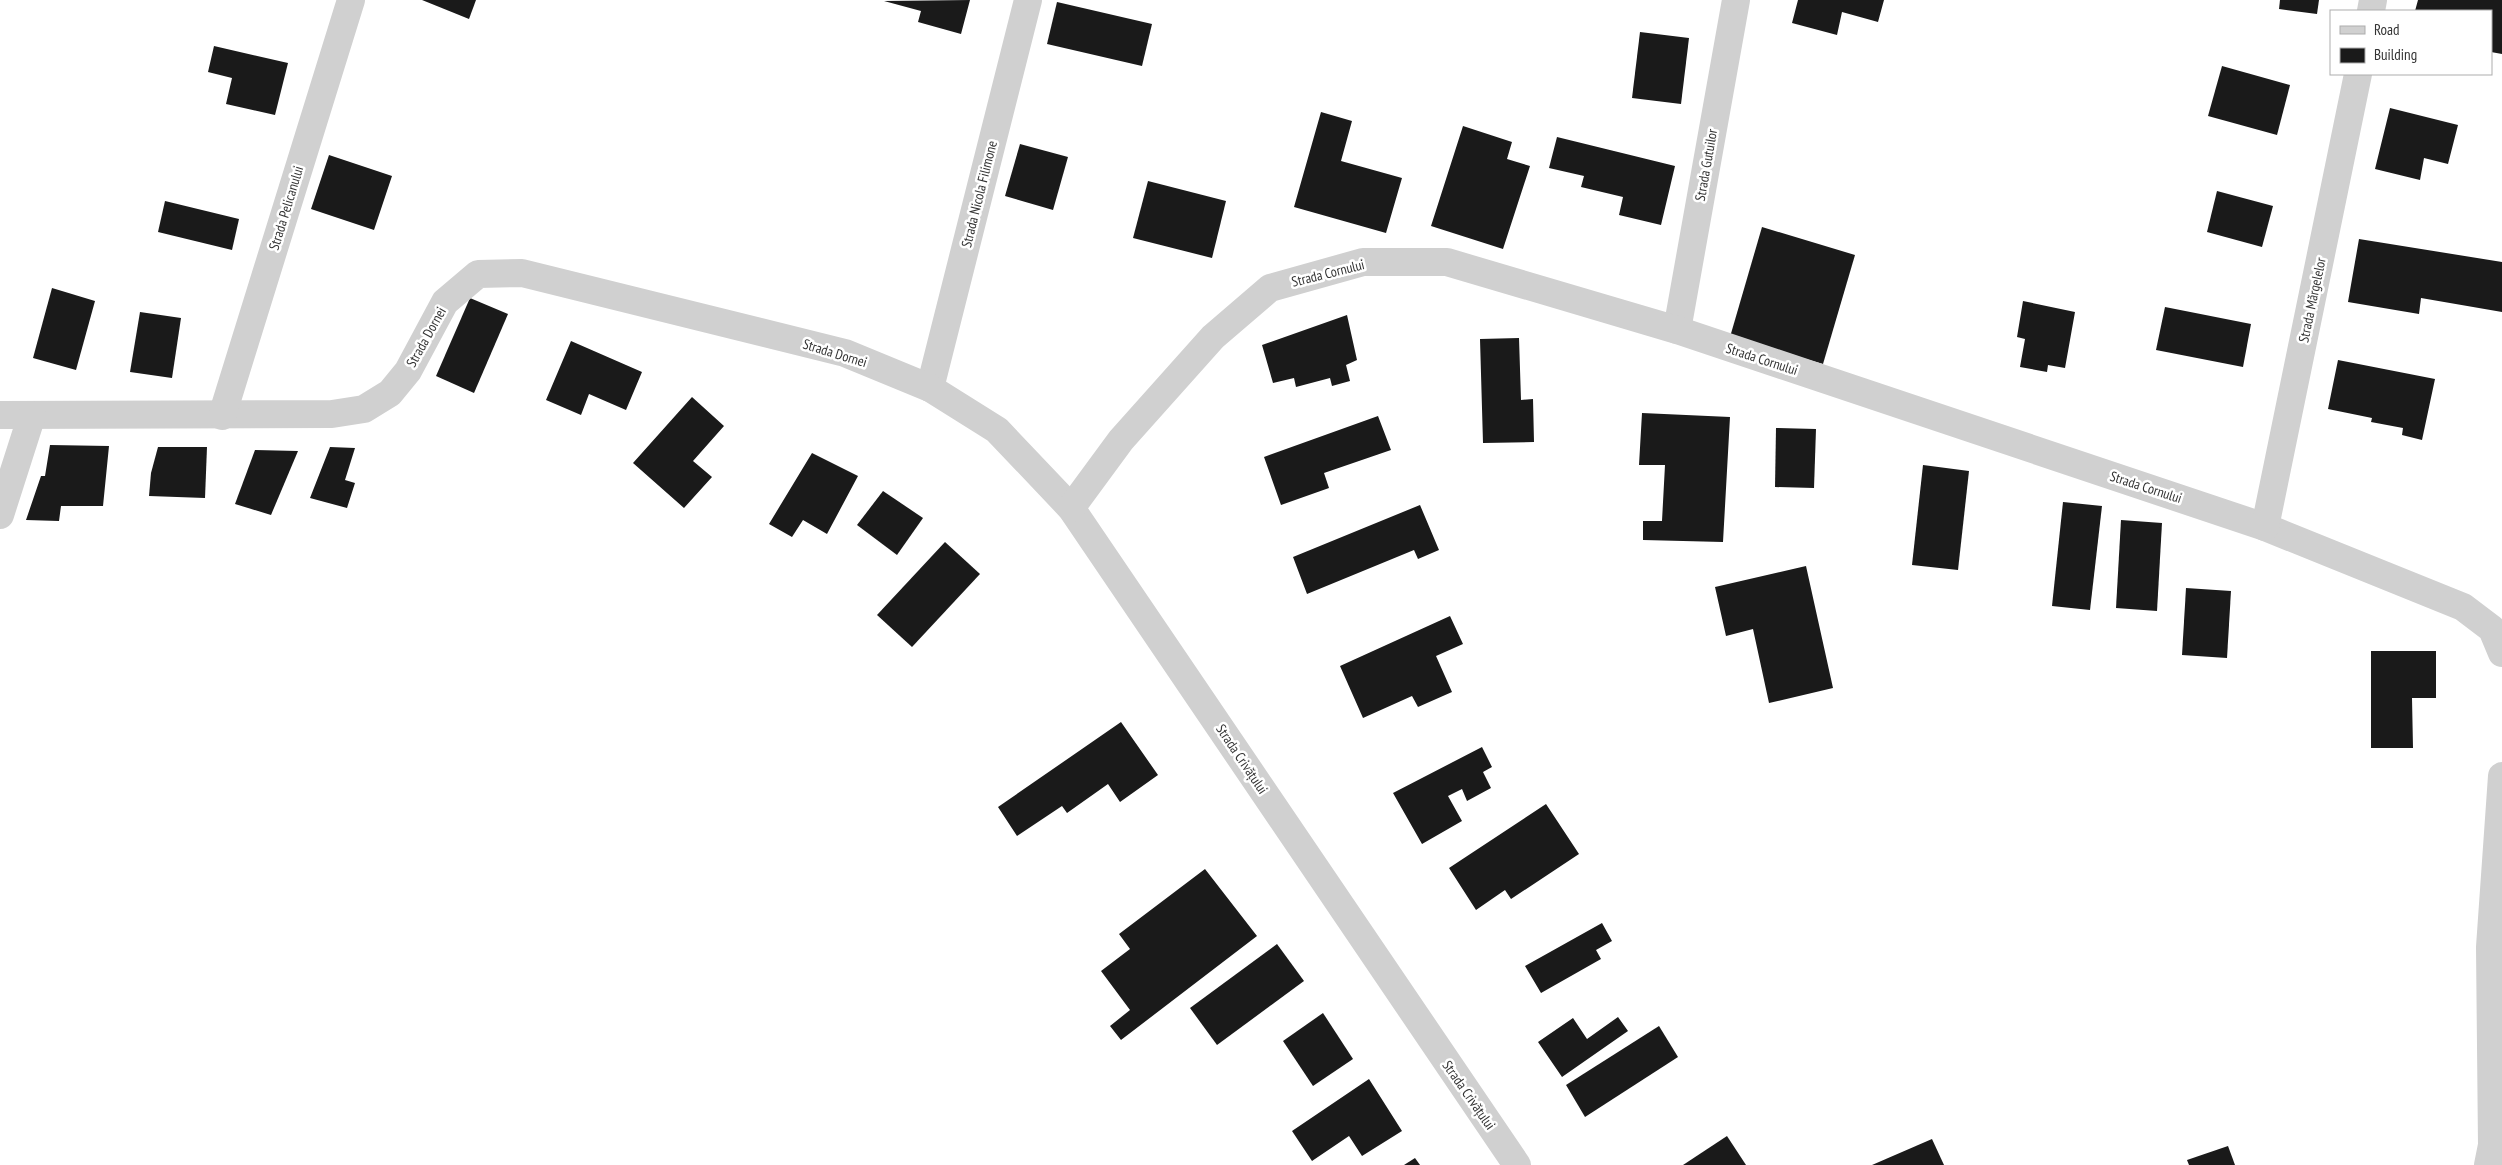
<svg xmlns="http://www.w3.org/2000/svg" width="2502" height="1165" viewBox="0 0 2502 1165" font-family="'PT Sans Narrow',sans-serif">
<style>
.building{fill:#1a1a1a}
.lines{fill:none;stroke-linecap:round;stroke-linejoin:round}
.street{stroke:#d0d0d0;stroke-width:28}
.labels{text-anchor:middle;stroke-width:5;stroke-linejoin:round;paint-order:stroke}
.street-label{font-size:14px;fill:#333;stroke:#fff}
</style>
<rect width="100%" height="100%" fill="#fff"/>
<g class="building">
<polygon points="422,0 476,0 469,19"/>
<polygon points="970,0 961,34 918,22 921,11 884,1"/>
<polygon points="1798,0 1884,0 1878,22 1842,12 1837,35 1792,23"/>
<polygon points="2280,0 2319,0 2317,14 2279,9"/>
<polygon points="2418,0 2502,0 2502,54 2491,52 2491,11 2415,11"/>
<polygon points="1057,2 1152,24 1142,66 1047,44"/>
<polygon points="1640,32 1689,38 1681,104 1632,98"/>
<polygon points="214,46 288,63 275,115 226,104 232,78 208,72"/>
<polygon points="2222,66 2290,85 2277,135 2208,116"/>
<polygon points="2390,108 2458,125 2448,164 2424,158 2420,180 2375,169"/>
<polygon points="1321,112 1352,121 1341,161 1402,178 1386,233 1294,207"/>
<polygon points="1463,126 1512,142 1507,159 1530,166 1503,249 1431,226"/>
<polygon points="1557,137 1675,166 1661,225 1619,215 1623,197 1581,187 1584,176 1549,168"/>
<polygon points="1020,144 1068,157 1053,210 1005,196"/>
<polygon points="329,155 392,176 374,230 311,209"/>
<polygon points="1148,181 1226,201 1212,258 1133,238"/>
<polygon points="2217,191 2273,206 2262,247 2207,232"/>
<polygon points="165,201 239,219 232,250 158,232"/>
<polygon points="1762,227 1855,255 1823,364 1730,337"/>
<polygon points="2359,239 2502,262 2502,312 2421,298 2419,314 2348,302"/>
<polygon points="52,288 95,301 76,370 33,358"/>
<polygon points="470,298 508,314 474,393 436,376"/>
<polygon points="2023,301 2075,312 2065,368 2048,365 2047,372 2020,367 2025,339 2017,337"/>
<polygon points="2165,307 2251,324 2243,367 2156,350"/>
<polygon points="140,312 181,318 172,378 130,372"/>
<polygon points="1347,315 1357,360 1346,365 1350,381 1332,386 1330,378 1296,387 1294,378 1273,383 1262,345"/>
<polygon points="1519,338 1521,400 1533,399 1534,442 1483,443 1480,339"/>
<polygon points="571,341 642,372 626,410 589,394 581,415 546,400"/>
<polygon points="2338,360 2435,379 2422,440 2402,435 2403,428 2371,422 2372,418 2328,409"/>
<polygon points="692,397 724,426 693,461 712,477 684,508 633,463"/>
<polygon points="1642,413 1730,417 1723,542 1643,540 1643,521 1662,521 1665,465 1639,465"/>
<polygon points="1378,416 1391,450 1324,473 1329,488 1281,505 1264,457"/>
<polygon points="1776,428 1816,429 1814,488 1775,487"/>
<polygon points="50,445 109,446 103,506 61,506 59,521 26,520 41,476 45,476"/>
<polygon points="158,447 207,447 205,498 149,496 151,473"/>
<polygon points="330,447 355,448 345,480 355,483 347,508 310,498"/>
<polygon points="255,450 298,451 271,515 235,504"/>
<polygon points="812,453 858,476 827,534 803,520 792,537 769,524"/>
<polygon points="1923,465 1969,471 1958,570 1912,565"/>
<polygon points="883,491 923,518 897,555 857,525"/>
<polygon points="2063,502 2102,506 2090,610 2052,606"/>
<polygon points="1420,505 1439,550 1418,559 1414,550 1307,594 1293,557"/>
<polygon points="2121,520 2162,523 2157,611 2116,608"/>
<polygon points="945,542 980,574 912,647 877,615"/>
<polygon points="1806,566 1833,688 1769,703 1753,629 1726,636 1715,587"/>
<polygon points="2186,588 2231,591 2227,658 2182,655"/>
<polygon points="1450,616 1463,644 1436,656 1452,692 1418,707 1412,696 1363,718 1340,666"/>
<polygon points="2371,651 2436,651 2436,698 2412,698 2413,748 2371,748"/>
<polygon points="1121,722 1158,775 1120,802 1108,784 1067,813 1062,806 1017,836 998,807"/>
<polygon points="1482,747 1492,767 1483,772 1491,788 1467,801 1462,789 1448,796 1462,821 1422,844 1393,793"/>
<polygon points="1546,804 1579,854 1511,899 1505,890 1476,910 1449,868"/>
<polygon points="1205,869 1257,936 1121,1040 1110,1026 1130,1010 1101,971 1130,949 1119,934"/>
<polygon points="1602,923 1612,941 1596,950 1601,959 1541,993 1525,966"/>
<polygon points="1277,944 1304,981 1217,1045 1190,1008"/>
<polygon points="1323,1013 1353,1059 1313,1086 1283,1041"/>
<polygon points="1618,1017 1628,1031 1562,1077 1538,1042 1573,1018 1587,1039"/>
<polygon points="1659,1026 1678,1057 1585,1117 1566,1085"/>
<polygon points="1369,1079 1402,1131 1362,1156 1349,1136 1312,1161 1292,1131"/>
<polygon points="1727,1136 1746,1165 1683,1165"/>
<polygon points="1932,1139 1944,1165 1872,1165"/>
<polygon points="2228,1146 2235,1165 2189,1165 2187,1160"/>
<polygon points="1415,1158 1420,1165 1404,1165"/>
</g>
<g class="lines">
<g class="street">
<polyline points="2371,11 2373,0"/>
<polyline points="1677,330 1736,0"/>
<polyline points="930,388 1028,0"/>
<polyline points="0,415 332,414 364,409 390,393 408,371 445,302 478,274 522,273 845,353 930,388 997,430 1071,508 1517,1165"/>
<polyline points="222,416 351,0"/>
<polyline points="1071,508 1121,440 1213,337 1270,288 1363,262 1447,262 1677,330 2265,527 2463,607 2492,629 2502,653"/>
<polyline points="0,515 32,415"/>
<polyline points="2265,527 2358,74"/>
<polyline points="2488,1165 2492,1145 2490,947 2502,776"/>
</g>
</g>
<g class="labels">
<g class="street-label">
<text transform="translate(1706 165) rotate(-80)" y="5">Strada Gutuilor</text>
<text transform="translate(979 194) rotate(-76)" y="5">Strada Nicola Filimone</text>
<text transform="translate(286 208) rotate(-73)" y="5">Strada Pelicanului</text>
<text transform="translate(1328 273) rotate(-14)" y="5">Strada Cornului</text>
<text transform="translate(2312 300) rotate(-78)" y="5">Strada Mărgelelor</text>
<text transform="translate(426 337) rotate(-61)" y="5">Strada Dornei</text>
<text transform="translate(835 353) rotate(17)" y="5">Strada Dornei</text>
<text transform="translate(1762 359) rotate(18)" y="5">Strada Cornului</text>
<text transform="translate(2146 487) rotate(18)" y="5">Strada Cornului</text>
<text transform="translate(1242 759) rotate(56)" y="5">Strada Crivățului</text>
<text transform="translate(1469 1095) rotate(55)" y="5">Strada Crivățului</text>
</g>
</g>
<rect x="2330" y="10" width="162" height="65" fill="#ffffff" stroke="#adadad"/>
<rect x="2340" y="26" width="25" height="8" fill="#d0d0d0" stroke="#adadad"/>
<text x="2374" y="35" font-size="15" fill="#333333">Road</text>
<rect x="2340" y="48" width="25" height="15" fill="#1a1a1a" stroke="#adadad"/>
<text x="2374" y="60" font-size="15" fill="#333333">Building</text>
</svg>
